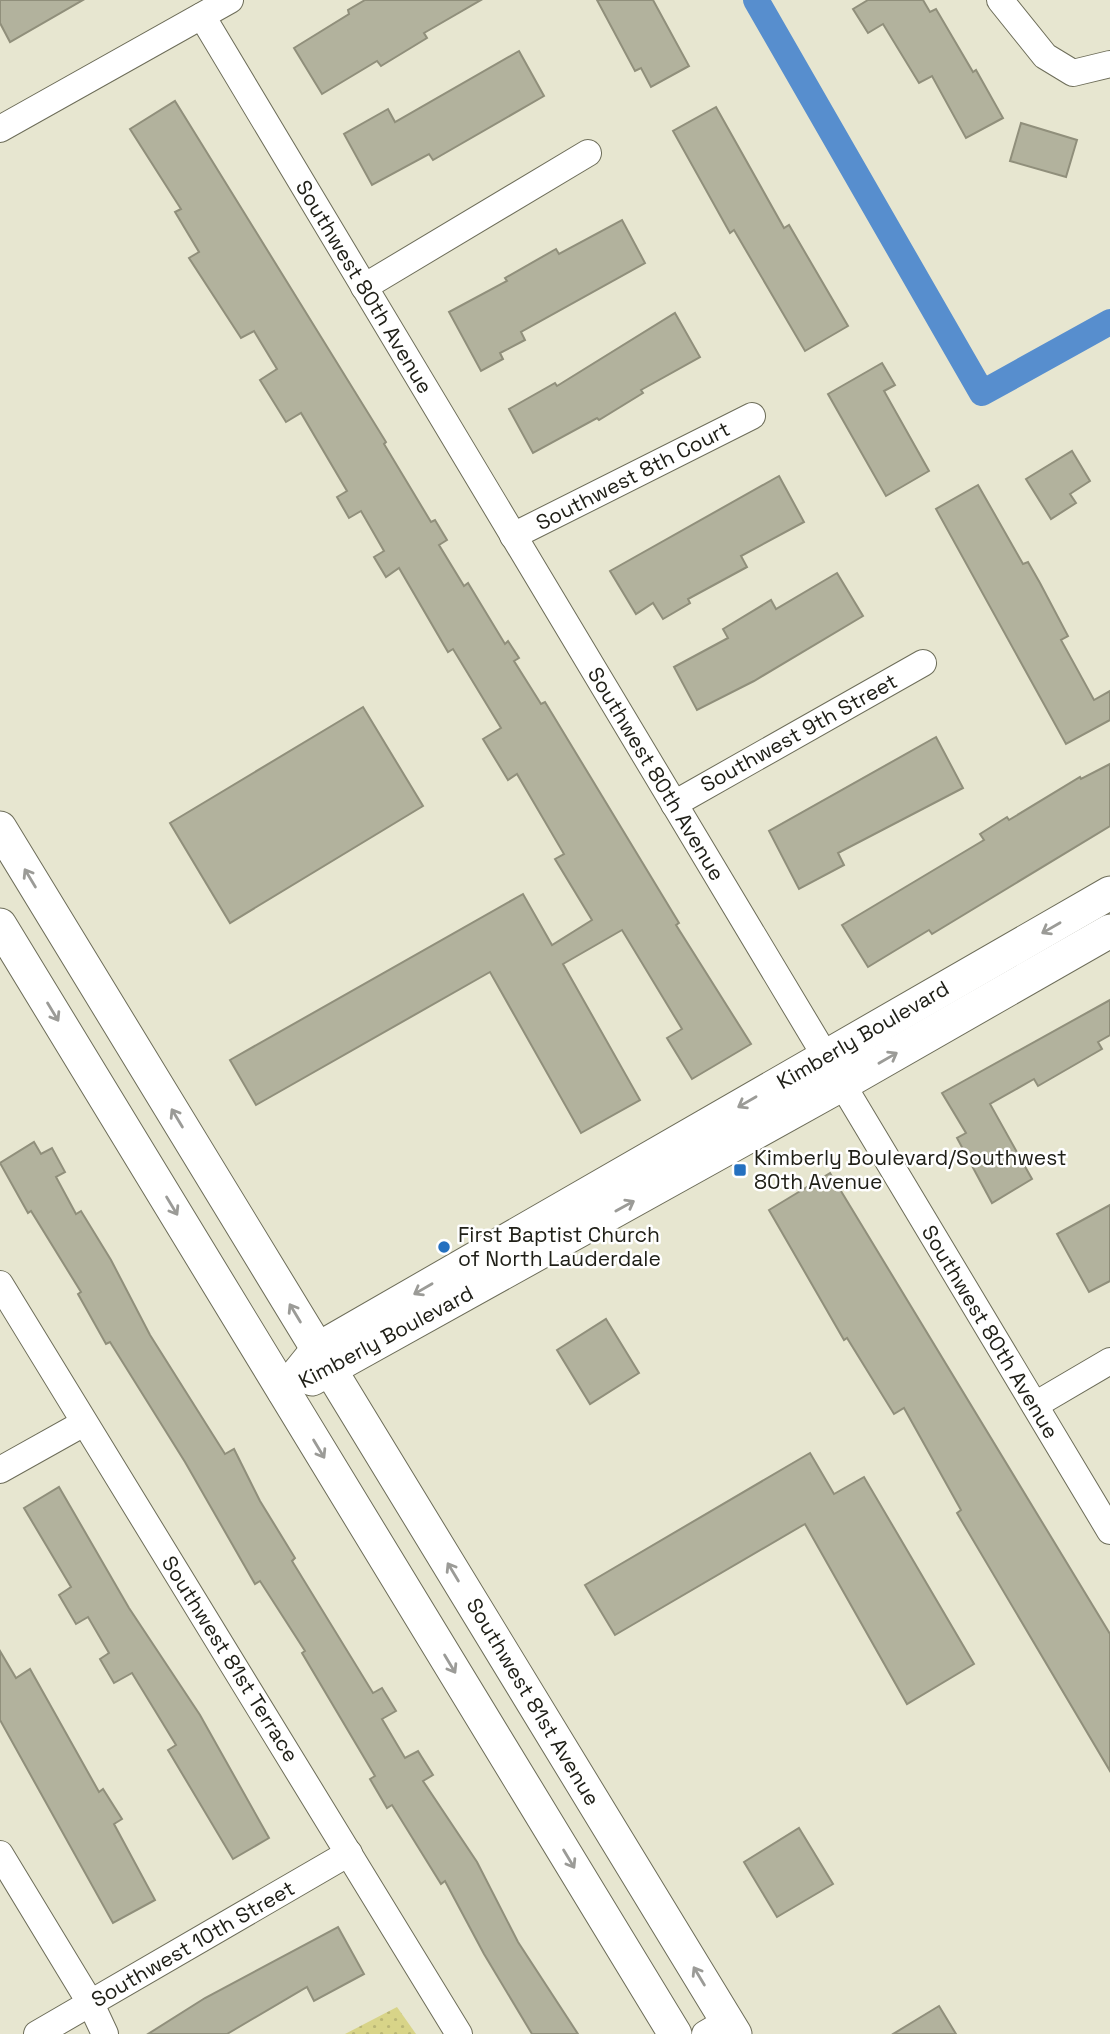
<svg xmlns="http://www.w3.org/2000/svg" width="1110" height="2034" viewBox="0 0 1110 2034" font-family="'Space Grotesk',sans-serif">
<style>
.park{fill:url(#park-dots)}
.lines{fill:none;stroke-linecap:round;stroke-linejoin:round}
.canal{stroke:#578ece;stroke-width:26}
.building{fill:#b2b29d;stroke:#908f7b;stroke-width:2}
.minor-casing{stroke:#6d6d59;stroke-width:28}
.tertiary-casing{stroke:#6d6d59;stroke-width:35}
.minor{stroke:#fff;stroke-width:26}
.tertiary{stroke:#fff;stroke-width:33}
.oneway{stroke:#9b9b97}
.poi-dot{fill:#2470bf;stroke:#fff;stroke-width:2.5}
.labels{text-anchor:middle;stroke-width:5;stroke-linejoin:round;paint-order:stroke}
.street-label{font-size:21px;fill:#202018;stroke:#fff}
.poi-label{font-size:21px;fill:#202018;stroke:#fff;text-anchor:start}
</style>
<defs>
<pattern id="park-dots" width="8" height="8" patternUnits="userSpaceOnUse" patternTransform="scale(1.75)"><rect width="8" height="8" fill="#d8d488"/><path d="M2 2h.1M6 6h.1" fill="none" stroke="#b9b675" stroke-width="1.8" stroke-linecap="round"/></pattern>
</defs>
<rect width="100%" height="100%" fill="#e7e6d0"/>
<polygon class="park" points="397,2007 416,2034 345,2034"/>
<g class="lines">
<polyline class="canal" points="756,0 982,393 1110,322"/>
</g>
<g class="building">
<polygon points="0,0 83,0 10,42 0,23"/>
<polygon points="365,0 481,0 424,33 427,38 381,66 377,61 322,94 294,48 349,14 348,10"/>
<polygon points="597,0 653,0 689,66 651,87 641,68 635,71"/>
<polygon points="868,0 923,0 930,12 936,9 973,72 976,70 1003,118 966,138 932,76 919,83 883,24 868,33 853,9"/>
<polygon points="519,51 544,96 433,160 429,154 372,185 344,134 388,109 395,122"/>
<polygon points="175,101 386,442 384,444 431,522 435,520 447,540 439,545 464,586 468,583 505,644 508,641 519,658 514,661 541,704 545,702 679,923 676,925 751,1044 692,1079 667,1038 682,1029 622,930 563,964 640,1100 581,1133 490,972 256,1105 230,1060 523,894 552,945 592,920 555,859 564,854 517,774 508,780 483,739 501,728 453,649 448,652 399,568 386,577 374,557 384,551 361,511 349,518 337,497 347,491 301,413 286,422 260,380 277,369 254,331 241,338 189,258 199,252 175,212 181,209 130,129"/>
<polygon points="716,107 784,228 789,225 848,326 805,351 734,230 730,233 673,131"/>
<polygon points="1021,123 1077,140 1066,177 1010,161"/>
<polygon points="622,220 645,263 521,332 525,340 500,353 503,359 481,371 449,312 507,281 505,278 556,249 559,254"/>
<polygon points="675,313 700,357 641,390 643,393 599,420 597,418 533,453 509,409 555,383 557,386"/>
<polygon points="882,363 895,385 884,391 929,471 886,496 828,394"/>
<polygon points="1072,451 1090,481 1070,494 1076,503 1051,519 1026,479"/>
<polygon points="779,476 804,522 741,556 747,567 688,599 690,603 663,619 653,603 636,614 610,571"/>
<polygon points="978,485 1023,564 1028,562 1040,583 1068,636 1061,640 1094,700 1110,691 1110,720 1066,744 936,509"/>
<polygon points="837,573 863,616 754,681 697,710 674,667 728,638 723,629 771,600 776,609"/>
<polygon points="363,707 423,806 230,923 170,823"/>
<polygon points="936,737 963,788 838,853 844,865 799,889 769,831"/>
<polygon points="1110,764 1110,826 932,934 929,930 868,967 842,925 984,840 980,834 1007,817 1009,820 1080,777 1081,779"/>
<polygon points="1110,1000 1110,1035 1098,1042 1102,1049 1038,1086 1034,1079 990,1104 1032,1179 992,1203 957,1138 966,1133 942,1093"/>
<polygon points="34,1142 41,1154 52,1148 65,1172 56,1177 76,1214 81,1211 111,1260 150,1335 225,1454 234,1449 260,1501 295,1558 292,1561 373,1693 382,1688 396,1711 382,1719 405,1758 418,1751 433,1775 423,1781 477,1862 518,1942 578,2034 532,2034 484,1954 445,1881 441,1884 392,1805 387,1808 370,1779 375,1776 302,1653 305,1651 260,1581 255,1584 185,1462 110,1342 106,1344 78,1294 81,1292 31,1211 28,1213 0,1163"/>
<polygon points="830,1173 1110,1634 1110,1771 957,1513 961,1510 904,1408 894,1414 847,1338 844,1340 769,1210"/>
<polygon points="1110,1205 1110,1281 1089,1292 1057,1234"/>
<polygon points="606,1319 639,1373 590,1404 557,1350"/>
<polygon points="810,1453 834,1494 864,1477 974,1664 907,1704 805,1524 615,1635 585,1585"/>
<polygon points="59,1487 129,1608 200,1715 269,1838 233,1859 168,1750 176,1745 132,1673 114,1683 100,1659 109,1653 88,1617 76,1624 59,1595 71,1587 24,1508"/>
<polygon points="0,1651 16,1678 30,1669 99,1792 103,1789 122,1819 114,1824 155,1900 113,1923 0,1720"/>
<polygon points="799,1828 833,1884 777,1917 744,1862"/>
<polygon points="338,1927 364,1974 314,2001 307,1987 227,2034 148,2034 205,1998"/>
<polygon points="939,2006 956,2034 893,2034"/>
</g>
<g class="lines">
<defs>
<g id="minor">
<polyline points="1000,0 1045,56 1073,73 1110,64"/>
<polyline points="202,16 1110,1531"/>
<polyline points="0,129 230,0"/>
<polyline points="364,287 588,153"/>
<polyline points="513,536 752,416"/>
<polyline points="674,804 923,663"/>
<polyline points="0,1284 459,2034"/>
<polyline points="1035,1405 1110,1361"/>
<polyline points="0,1470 84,1423"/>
<polyline points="0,1854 91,2004 105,2034"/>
<polyline points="37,2034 349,1853"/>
<polyline points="705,2034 727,2021"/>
</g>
<g id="tertiary">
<polyline points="0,828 735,2034"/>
<polyline points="0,925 675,2034"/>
<polyline points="312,1379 841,1085 1110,931"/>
<polyline points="284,1391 318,1349 1110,893"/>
</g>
</defs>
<use href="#minor" class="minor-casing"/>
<use href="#tertiary" class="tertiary-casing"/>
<use href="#minor" class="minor"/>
<use href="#tertiary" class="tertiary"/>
</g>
<defs><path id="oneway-shaft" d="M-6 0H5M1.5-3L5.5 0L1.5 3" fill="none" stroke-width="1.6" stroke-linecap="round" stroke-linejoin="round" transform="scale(1.75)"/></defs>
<g class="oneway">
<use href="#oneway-shaft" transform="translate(30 878) rotate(-121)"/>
<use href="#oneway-shaft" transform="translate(1051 928) rotate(150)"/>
<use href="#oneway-shaft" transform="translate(53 1012) rotate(59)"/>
<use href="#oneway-shaft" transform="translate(888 1058) rotate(-30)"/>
<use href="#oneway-shaft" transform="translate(747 1102) rotate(150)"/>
<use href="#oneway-shaft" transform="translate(177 1118) rotate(-121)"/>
<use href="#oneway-shaft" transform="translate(172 1206) rotate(59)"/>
<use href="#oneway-shaft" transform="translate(625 1206) rotate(-29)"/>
<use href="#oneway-shaft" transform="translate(423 1289) rotate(150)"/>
<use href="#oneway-shaft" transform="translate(295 1313) rotate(-121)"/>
<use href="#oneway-shaft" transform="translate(319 1449) rotate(59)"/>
<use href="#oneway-shaft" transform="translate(453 1572) rotate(-121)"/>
<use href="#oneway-shaft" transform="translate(450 1664) rotate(59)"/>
<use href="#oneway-shaft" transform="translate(569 1859) rotate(59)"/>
<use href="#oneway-shaft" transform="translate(699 1976) rotate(-121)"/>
</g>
<g class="poi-dot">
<rect x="733" y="1163" width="14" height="14" rx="3.5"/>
<circle cx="444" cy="1247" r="7"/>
</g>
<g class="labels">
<g class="street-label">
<text transform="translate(364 287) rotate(59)" y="7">Southwest 80th Avenue</text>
<text transform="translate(633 476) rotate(-27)" y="7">Southwest 8th Court</text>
<text transform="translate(799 733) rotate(-29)" y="7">Southwest 9th Street</text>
<text transform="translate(656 774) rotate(59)" y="7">Southwest 80th Avenue</text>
<text transform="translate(863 1035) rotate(-30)" y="7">Kimberly Boulevard</text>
<text transform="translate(990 1332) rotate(59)" y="7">Southwest 80th Avenue</text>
<text transform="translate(386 1337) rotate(-28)" y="7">Kimberly Boulevard</text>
<text transform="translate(230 1659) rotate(58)" y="7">Southwest 81st Terrace</text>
<text transform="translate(533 1702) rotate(59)" y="7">Southwest 81st Avenue</text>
<text transform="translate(193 1944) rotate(-30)" y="7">Southwest 10th Street</text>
</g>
<g class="poi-label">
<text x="754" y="1165">Kimberly Boulevard/Southwest<tspan x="754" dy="24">80th Avenue</tspan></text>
<text x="458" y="1242">First Baptist Church<tspan x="458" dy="24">of North Lauderdale</tspan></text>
</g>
</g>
</svg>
